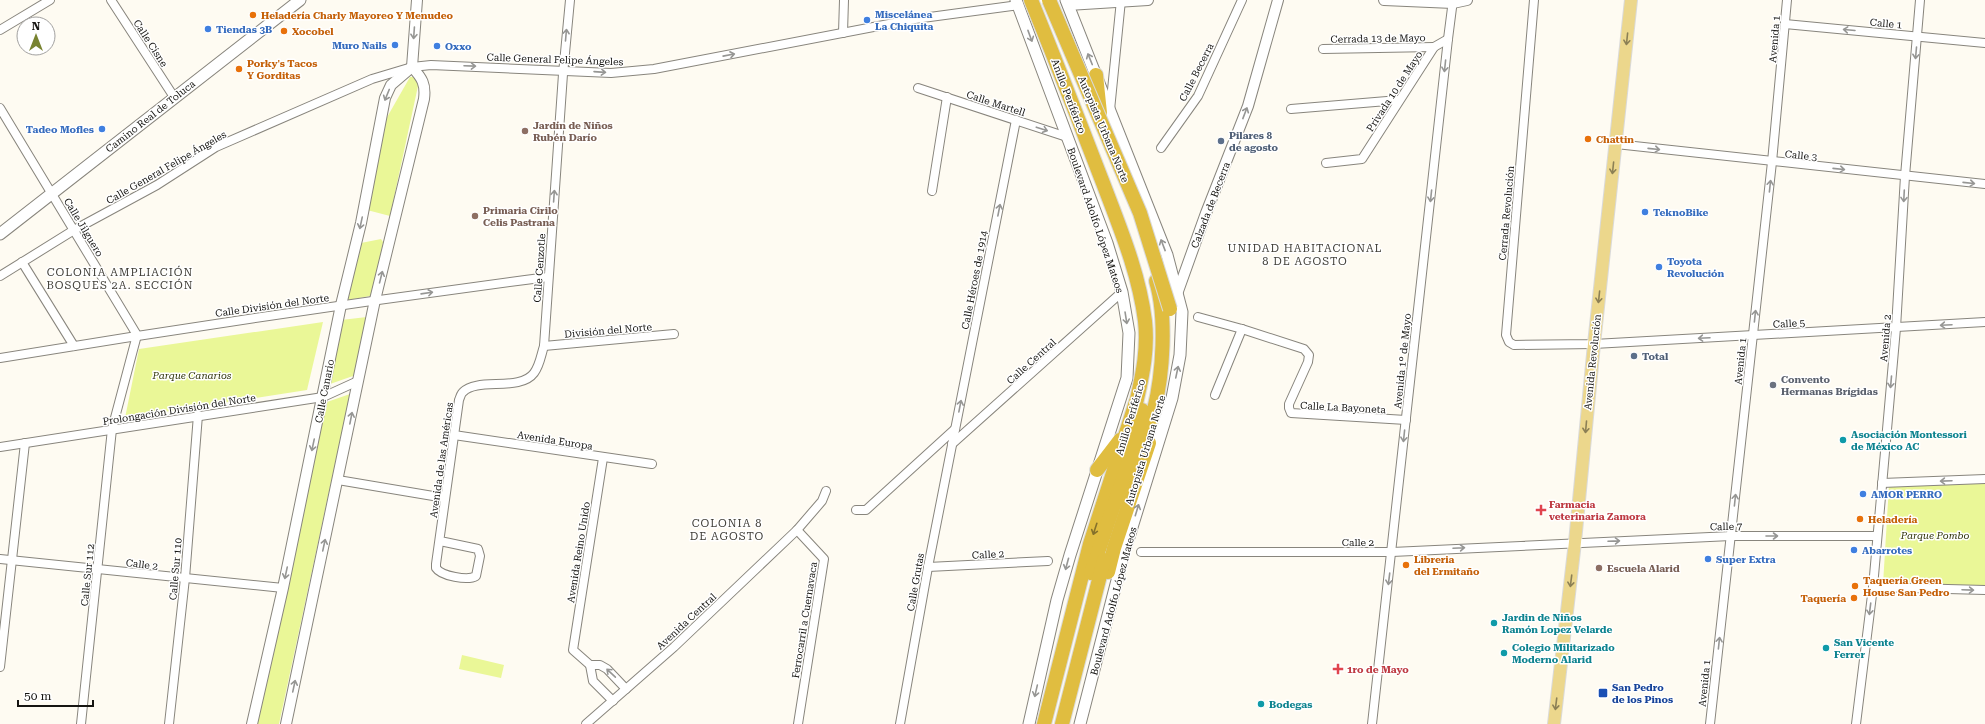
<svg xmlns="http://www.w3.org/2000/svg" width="1985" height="724" viewBox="0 0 1985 724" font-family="'Roboto Serif',serif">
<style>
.green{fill:#eaf797}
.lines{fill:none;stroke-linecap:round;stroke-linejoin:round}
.minor-casing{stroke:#88857d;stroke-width:10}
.tertiary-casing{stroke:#88857d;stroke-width:12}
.secondary-casing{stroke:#88857d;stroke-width:13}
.primary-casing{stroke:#dadad9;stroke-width:14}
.motorway-casing{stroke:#dadad9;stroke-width:16}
.minor{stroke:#fff;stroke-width:8}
.tertiary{stroke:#fff;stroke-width:10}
.secondary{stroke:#fff;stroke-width:11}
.primary{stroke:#ecd78c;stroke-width:12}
.motorway{stroke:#e0bd40;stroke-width:14}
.motorway-bridge-casing{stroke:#dadad9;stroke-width:16;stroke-linecap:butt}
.motorway-bridge{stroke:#e0bd40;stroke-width:14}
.oneway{stroke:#969694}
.oneway2{stroke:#8c8055}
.oneway3{stroke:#85712b}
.food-dot{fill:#e8710a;stroke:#fff;stroke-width:1.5}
.shop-dot{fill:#3f7fe0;stroke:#fff;stroke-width:1.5}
.education-dot{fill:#8d6e63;stroke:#fff;stroke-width:1.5}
.service-dot{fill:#5c6f8a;stroke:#fff;stroke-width:1.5}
.worship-dot{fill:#6b7280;stroke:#fff;stroke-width:1.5}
.culture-dot{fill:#0f9aa8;stroke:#fff;stroke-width:1.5}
.health-dot{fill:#e0444e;stroke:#fff;stroke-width:1.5}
.transit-dot{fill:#1a4fb4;stroke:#fff;stroke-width:1.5}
.labels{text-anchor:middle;stroke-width:3;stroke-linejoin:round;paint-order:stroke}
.shop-label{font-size:10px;font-weight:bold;fill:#366cbe;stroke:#fff;text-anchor:start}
.food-label{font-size:10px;font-weight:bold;fill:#c56008;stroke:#fff;text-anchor:start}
.street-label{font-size:10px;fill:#161512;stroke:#fff}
.education-label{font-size:10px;font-weight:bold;fill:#785e54;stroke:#fff;text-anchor:start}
.service-label{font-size:10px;font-weight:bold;fill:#4e5e75;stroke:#fff;text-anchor:start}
.park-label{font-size:10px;font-style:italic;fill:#2e3307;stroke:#fff}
.worship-label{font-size:10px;font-weight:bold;fill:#5b616d;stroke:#fff;text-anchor:start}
.culture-label{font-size:10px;font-weight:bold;fill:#0d838f;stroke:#fff;text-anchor:start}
.health-label{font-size:10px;font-weight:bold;fill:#be3a42;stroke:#fff;text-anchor:start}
.transit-label{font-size:10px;font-weight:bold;fill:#164399;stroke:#fff;text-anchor:start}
.neighbourhood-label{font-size:11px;letter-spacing:1px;fill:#413f38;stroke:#fff}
</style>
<rect width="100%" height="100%" fill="#fefbf2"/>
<g class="green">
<polygon points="410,77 413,77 417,81 418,86 390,216 367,210 386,119"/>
<polygon points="381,239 383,242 373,293 370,296 348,300 346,298 361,243"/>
<polygon points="367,317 356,373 353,376 330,384 341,320"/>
<polygon points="323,322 307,390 125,418 139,349"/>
<polygon points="350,394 279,724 254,724 324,403"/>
<polygon points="1985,482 1985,586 1883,585 1889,485"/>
<polygon points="462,655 504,665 501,678 459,669"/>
</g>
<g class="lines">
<defs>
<g id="minor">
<polyline points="111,0 174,97"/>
<polyline points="1534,0 1506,335 1509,342 1514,345 1594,344 1985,322"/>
<polyline points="1785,24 1985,43"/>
<polyline points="0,30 50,0"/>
<polyline points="843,33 844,0"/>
<polyline points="1323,49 1434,47"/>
<polyline points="918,88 1067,137"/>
<polyline points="0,108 137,335 112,429 81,724"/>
<polyline points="1291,109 1399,100"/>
<polyline points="1110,110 1121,0"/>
<polyline points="1616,144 1985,184"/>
<polyline points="1161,148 1198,96 1242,0"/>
<polyline points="1326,163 1362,159 1434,47 1448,39"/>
<polyline points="932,191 947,97"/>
<polyline points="22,262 74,346"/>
<polyline points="0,276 74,230 157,185 216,147 372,79 412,67 431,65 611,73 654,69 915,19 1019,5"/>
<polyline points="1198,317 1242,329 1304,349 1309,355 1308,362 1289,404 1289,408 1291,413 1406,420"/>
<polyline points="544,346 674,334"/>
<path d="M0,358C182,328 365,301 548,277"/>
<polyline points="1215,395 1242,329"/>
<polyline points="454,435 652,464"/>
<polyline points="952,444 1122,292"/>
<polyline points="0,447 323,397 358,381"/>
<polyline points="603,458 573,650 590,665 600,665 607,669 626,689"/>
<polyline points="338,480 445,498"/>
<polyline points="1882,483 1985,479"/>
<polyline points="856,510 866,510 955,429"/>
<polyline points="797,530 824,559 798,724"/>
<path d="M440,541L478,549L480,556L476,576C468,581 441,576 436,568V564L459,400C460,398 461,393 463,392C477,377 520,392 534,373C540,365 541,355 544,346L563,74L570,0"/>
<polyline points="1141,552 1392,552 1731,536 1877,536"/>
<polyline points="0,559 283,588"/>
<polyline points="928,567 1048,561"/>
<polyline points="1873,587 1985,590"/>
<polyline points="590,665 593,681 613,701"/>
<polyline points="0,667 25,443"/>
<polyline points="169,724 185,578 198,415"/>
<polyline points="586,724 674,647 797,530 822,501 826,491"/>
<polyline points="900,724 928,567 1016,120"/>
<polyline points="1372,724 1448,39 1453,0"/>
<polyline points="1710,724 1772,162 1787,0"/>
<polyline points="1856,724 1873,587 1896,328 1905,176 1920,0"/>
</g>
<g id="tertiary">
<polyline points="1384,0 1453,3 1467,0"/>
<polyline points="1068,5 1148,0"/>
<polyline points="1177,294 1206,213 1248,106 1278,0"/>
<polyline points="252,724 283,588 341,305 361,223 385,98 391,85 412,67"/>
<path d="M286,724L375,300L424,99C426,84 422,78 412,67L417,0"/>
</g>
<g id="secondary">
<polyline points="1016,0 1107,243 1122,292 1129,333 1127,378 1070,555 1057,600 1029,724"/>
<polyline points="1066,0 1167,255 1182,312 1180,355 1172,398 1124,553 1080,724"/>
<polyline points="0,234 300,0"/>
</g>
<polyline id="primary" points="1554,724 1575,542 1594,344 1631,0"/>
<g id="motorway">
<path d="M1031,0C1056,61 1079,121 1103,183C1120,228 1139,273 1145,321C1148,348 1143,373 1137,399L1090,544L1044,724"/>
<polyline points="1096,75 1100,113"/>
<path d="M1141,451C1145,437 1151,424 1154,410C1163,374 1167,317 1156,281"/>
<polyline points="1097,470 1120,440"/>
<polyline points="1108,572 1114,548 1149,443"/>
<polyline points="1091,573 1131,455 1142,410"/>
<polyline points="1062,724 1104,560"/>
</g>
</defs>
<use href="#minor" class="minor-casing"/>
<use href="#tertiary" class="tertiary-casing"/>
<use href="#secondary" class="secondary-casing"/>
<use href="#primary" class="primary-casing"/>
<use href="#motorway" class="motorway-casing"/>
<use href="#minor" class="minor"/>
<use href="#tertiary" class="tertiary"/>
<use href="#secondary" class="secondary"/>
<use href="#primary" class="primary"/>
<use href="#motorway" class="motorway"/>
<defs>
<polyline id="motorway-bridge" points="1049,0 1140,213 1170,309"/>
</defs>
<use href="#motorway-bridge" class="motorway-bridge-casing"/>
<use href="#motorway-bridge" class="motorway-bridge"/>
</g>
<defs><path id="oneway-shaft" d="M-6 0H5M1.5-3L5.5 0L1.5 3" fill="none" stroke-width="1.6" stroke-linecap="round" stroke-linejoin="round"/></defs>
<g class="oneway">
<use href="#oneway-shaft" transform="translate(1849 30) rotate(-175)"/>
<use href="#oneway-shaft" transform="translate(414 33) rotate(94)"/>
<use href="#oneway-shaft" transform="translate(566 35) rotate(-85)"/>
<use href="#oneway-shaft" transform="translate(1030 36) rotate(70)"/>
<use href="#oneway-shaft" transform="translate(1916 53) rotate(95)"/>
<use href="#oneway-shaft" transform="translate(729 55) rotate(-11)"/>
<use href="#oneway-shaft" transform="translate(1090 59) rotate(-112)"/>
<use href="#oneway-shaft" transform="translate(470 66) rotate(2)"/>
<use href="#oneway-shaft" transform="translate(1445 66) rotate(96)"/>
<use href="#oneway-shaft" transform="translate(600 72) rotate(4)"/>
<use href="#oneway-shaft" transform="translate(387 95) rotate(112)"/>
<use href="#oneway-shaft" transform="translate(1245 113) rotate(-69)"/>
<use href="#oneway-shaft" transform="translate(1042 129) rotate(18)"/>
<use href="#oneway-shaft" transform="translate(1654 149) rotate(6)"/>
<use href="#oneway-shaft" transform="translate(1839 169) rotate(6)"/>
<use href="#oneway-shaft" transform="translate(1969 183) rotate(6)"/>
<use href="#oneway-shaft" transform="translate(1770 186) rotate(-84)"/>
<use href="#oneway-shaft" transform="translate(554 196) rotate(-86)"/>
<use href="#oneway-shaft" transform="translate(1431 196) rotate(96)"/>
<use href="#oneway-shaft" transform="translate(1904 196) rotate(93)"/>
<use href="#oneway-shaft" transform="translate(999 210) rotate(-79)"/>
<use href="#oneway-shaft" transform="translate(361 223) rotate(102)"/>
<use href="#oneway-shaft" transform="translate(1163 245) rotate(-111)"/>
<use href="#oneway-shaft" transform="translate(381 277) rotate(-76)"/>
<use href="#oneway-shaft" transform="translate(427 293) rotate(-8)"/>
<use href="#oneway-shaft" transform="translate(1755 316) rotate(-84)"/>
<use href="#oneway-shaft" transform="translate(1126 318) rotate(81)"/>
<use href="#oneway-shaft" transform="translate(1946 325) rotate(177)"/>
<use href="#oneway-shaft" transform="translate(1704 338) rotate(177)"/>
<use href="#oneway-shaft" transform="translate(1177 372) rotate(-78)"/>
<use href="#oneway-shaft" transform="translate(1891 382) rotate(95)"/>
<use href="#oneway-shaft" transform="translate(960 406) rotate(-79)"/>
<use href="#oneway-shaft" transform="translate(351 418) rotate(-79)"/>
<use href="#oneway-shaft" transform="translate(1404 436) rotate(96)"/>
<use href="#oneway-shaft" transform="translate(313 445) rotate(102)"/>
<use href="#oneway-shaft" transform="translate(1946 481) rotate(178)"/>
<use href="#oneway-shaft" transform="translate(1735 500) rotate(-84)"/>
<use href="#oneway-shaft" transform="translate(1137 510) rotate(-73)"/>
<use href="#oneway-shaft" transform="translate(1772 536)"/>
<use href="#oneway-shaft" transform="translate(1614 541) rotate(-2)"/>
<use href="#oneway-shaft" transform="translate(324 545) rotate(-78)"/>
<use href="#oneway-shaft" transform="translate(1459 548) rotate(-3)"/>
<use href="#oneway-shaft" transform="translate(1067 564) rotate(105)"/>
<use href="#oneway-shaft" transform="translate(286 573) rotate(102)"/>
<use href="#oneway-shaft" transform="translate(1389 579) rotate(97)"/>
<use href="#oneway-shaft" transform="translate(1968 590) rotate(2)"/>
<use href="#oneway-shaft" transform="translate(1870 609) rotate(97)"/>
<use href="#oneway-shaft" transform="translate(1719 643) rotate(-84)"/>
<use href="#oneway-shaft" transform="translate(611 673) rotate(-137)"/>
<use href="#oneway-shaft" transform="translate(294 686) rotate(-78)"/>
<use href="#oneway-shaft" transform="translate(1036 691) rotate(103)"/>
</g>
<g class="oneway2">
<use href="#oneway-shaft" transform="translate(1627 39) rotate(96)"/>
<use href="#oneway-shaft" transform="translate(1613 168) rotate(96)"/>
<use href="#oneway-shaft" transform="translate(1599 297) rotate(96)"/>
<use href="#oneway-shaft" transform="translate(1586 427) rotate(95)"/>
<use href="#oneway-shaft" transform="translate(1571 581) rotate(97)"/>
<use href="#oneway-shaft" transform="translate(1556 704) rotate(97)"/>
</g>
<use class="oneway3" href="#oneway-shaft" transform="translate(1095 529) rotate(108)"/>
<g class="food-dot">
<circle cx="253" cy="15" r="4"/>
<circle cx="284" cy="31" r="4"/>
<circle cx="239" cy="69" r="4"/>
<circle cx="1588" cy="139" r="4"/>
<circle cx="1860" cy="519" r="4"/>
<circle cx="1406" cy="565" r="4"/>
<circle cx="1855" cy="586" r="4"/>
<circle cx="1854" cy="598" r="4"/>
</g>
<g class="shop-dot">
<circle cx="867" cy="20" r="4"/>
<circle cx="208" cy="29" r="4"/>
<circle cx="395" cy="45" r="4"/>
<circle cx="437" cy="46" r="4"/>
<circle cx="102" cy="129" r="4"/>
<circle cx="1645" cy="212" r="4"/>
<circle cx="1659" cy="267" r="4"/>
<circle cx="1863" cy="494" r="4"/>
<circle cx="1854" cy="550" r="4"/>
<circle cx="1708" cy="559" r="4"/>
</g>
<g class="education-dot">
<circle cx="525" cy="131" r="4"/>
<circle cx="475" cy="216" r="4"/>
<circle cx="1599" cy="568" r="4"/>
</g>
<g class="service-dot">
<circle cx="1221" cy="141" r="4"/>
<circle cx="1634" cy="356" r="4"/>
</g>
<circle class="worship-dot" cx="1773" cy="385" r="4"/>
<g class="culture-dot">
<circle cx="1843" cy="440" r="4"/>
<circle cx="1494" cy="623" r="4"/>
<circle cx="1826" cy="648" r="4"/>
<circle cx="1504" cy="653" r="4"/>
<circle cx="1261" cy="704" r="4"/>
</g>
<g class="health-dot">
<path d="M1539 504h4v4h4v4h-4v4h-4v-4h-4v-4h4z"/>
<path d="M1336 663h4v4h4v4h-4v4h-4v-4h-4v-4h4z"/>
</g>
<rect class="transit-dot" x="1598" y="688" width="10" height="10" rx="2"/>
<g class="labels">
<g class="shop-label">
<text x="875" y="18">Miscelánea<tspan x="875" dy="12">La Chiquita</tspan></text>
<text x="216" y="33">Tiendas 3B</text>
<text x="387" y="49" text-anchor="end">Muro Nails</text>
<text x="445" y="50">Oxxo</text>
<text x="94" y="133" text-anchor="end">Tadeo Mofles</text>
<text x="1653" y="216">TeknoBike</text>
<text x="1667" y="265">Toyota<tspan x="1667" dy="12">Revolución</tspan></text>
<text x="1871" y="498">AMOR PERRO</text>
<text x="1862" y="554">Abarrotes</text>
<text x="1716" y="563">Super Extra</text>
</g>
<g class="food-label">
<text x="261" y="19">Heladería Charly Mayoreo Y Menudeo</text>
<text x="292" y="35">Xocobel</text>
<text x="247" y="67">Porky's Tacos<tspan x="247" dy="12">Y Gorditas</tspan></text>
<text x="1596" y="143">Chattin</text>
<text x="1868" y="523">Heladería</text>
<text x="1414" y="563">Libreria<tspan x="1414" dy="12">del Ermitaño</tspan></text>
<text x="1863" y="584">Taquería Green<tspan x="1863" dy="12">House San Pedro</tspan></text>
<text x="1846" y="602" text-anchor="end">Taquería</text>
</g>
<g class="street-label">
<text transform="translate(1886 23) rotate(5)" y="4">Calle 1</text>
<text transform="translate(1378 38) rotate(-1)" y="4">Cerrada 13 de Mayo</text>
<text transform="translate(1774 39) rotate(-85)" y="4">Avenida 1</text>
<text transform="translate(151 43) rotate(57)" y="4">Calle Cisne</text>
<text transform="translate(555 59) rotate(2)" y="4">Calle General Felipe Ángeles</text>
<text transform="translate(1196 72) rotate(-63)" y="4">Calle Becerra</text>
<text transform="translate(1394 91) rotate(-57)" y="4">Privada 10 de Mayo</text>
<text transform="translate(1069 96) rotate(69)" y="4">Anillo Periférico</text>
<text transform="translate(996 103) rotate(18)" y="4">Calle Martell</text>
<text transform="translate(150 116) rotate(-38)" y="4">Camino Real de Toluca</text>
<text transform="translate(1104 129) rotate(67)" y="4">Autopista Urbana Norte</text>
<text transform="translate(1801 155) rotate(6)" y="4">Calle 3</text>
<text transform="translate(166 167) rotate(-30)" y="4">Calle General Felipe Ángeles</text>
<text transform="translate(1210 205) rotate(-69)" y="4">Calzada de Becerra</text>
<text transform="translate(1506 213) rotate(-85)" y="4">Cerrada Revolución</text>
<text transform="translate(1096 220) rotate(71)" y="4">Boulevard Adolfo López Mateos</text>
<text transform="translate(84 227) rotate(59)" y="4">Calle Jilguero</text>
<text transform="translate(539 268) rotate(-86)" y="4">Calle Cenzotle</text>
<text transform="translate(974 280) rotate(-79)" y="4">Calle Héroes de 1914</text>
<text transform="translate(272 305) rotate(-8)" y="4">Calle División del Norte</text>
<text transform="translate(1789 323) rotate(-3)" y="4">Calle 5</text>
<text transform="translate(608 330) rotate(-5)" y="4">División del Norte</text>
<text transform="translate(1885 338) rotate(-85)" y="4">Avenida 2</text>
<text transform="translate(1031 361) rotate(-42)" y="4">Calle Central</text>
<text transform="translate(1402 361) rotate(-84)" y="4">Avenida 1º de Mayo</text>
<text transform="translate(1740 361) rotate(-84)" y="4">Avenida 1</text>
<text transform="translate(1592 362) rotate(-84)" y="4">Avenida Revolución</text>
<text transform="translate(324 391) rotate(-79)" y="4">Calle Canario</text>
<text transform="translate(1343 407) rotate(3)" y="4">Calle La Bayoneta</text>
<text transform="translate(179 409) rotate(-9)" y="4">Prolongación División del Norte</text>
<text transform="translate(1130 417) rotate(-73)" y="4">Anillo Periférico</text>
<text transform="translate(555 440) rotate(9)" y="4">Avenida Europa</text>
<text transform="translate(1145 450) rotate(-73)" y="4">Autopista Urbana Norte</text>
<text transform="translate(441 460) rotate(-82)" y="4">Avenida de las Américas</text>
<text transform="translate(1726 526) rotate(-1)" y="4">Calle 7</text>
<text x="1358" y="546">Calle 2</text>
<text transform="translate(578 552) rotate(-81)" y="4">Avenida Reino Unido</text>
<text transform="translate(988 554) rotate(-3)" y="4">Calle 2</text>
<text transform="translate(142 564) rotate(7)" y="4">Calle 2</text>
<text transform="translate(175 569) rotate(-85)" y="4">Calle Sur 110</text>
<text transform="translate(87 575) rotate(-84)" y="4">Calle Sur 112</text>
<text transform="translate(915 582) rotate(-80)" y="4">Calle Grutas</text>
<text transform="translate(1113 601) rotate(-75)" y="4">Boulevard Adolfo López Mateos</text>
<text transform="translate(804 620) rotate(-81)" y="4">Ferrocarril a Cuernavaca</text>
<text transform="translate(686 621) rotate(-43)" y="4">Avenida Central</text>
<text transform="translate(1704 683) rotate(-84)" y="4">Avenida 1</text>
</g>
<g class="education-label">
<text x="533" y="129">Jardín de Niños<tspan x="533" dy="12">Rubén Darío</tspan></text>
<text x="483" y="214">Primaria Cirilo<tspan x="483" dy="12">Celis Pastrana</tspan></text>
<text x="1607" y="572">Escuela Alarid</text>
</g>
<g class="service-label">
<text x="1229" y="139">Pilares 8<tspan x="1229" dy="12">de agosto</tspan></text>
<text x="1642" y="360">Total</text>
</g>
<g class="park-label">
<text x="192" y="379">Parque Canarios</text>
<text x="1935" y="539">Parque Pombo</text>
</g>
<g class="worship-label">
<text x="1781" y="383">Convento<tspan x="1781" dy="12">Hermanas Brígidas</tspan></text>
</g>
<g class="culture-label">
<text x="1851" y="438">Asociación Montessori<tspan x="1851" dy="12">de México AC</tspan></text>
<text x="1502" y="621">Jardin de Niños<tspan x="1502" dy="12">Ramón Lopez Velarde</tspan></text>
<text x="1834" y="646">San Vicente<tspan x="1834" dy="12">Ferrer</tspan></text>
<text x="1512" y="651">Colegio Militarizado<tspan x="1512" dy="12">Moderno Alarid</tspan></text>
<text x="1269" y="708">Bodegas</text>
</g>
<g class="health-label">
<text x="1549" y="508">Farmacia<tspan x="1549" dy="12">veterinaria Zamora</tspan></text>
<text x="1347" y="673">1ro de Mayo</text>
</g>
<g class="transit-label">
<text x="1612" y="691">San Pedro<tspan x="1612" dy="12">de los Pinos</tspan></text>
</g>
<g class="neighbourhood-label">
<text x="1305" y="252">UNIDAD HABITACIONAL<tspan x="1305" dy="13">8 DE AGOSTO</tspan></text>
<text x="120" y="276">COLONIA AMPLIACIÓN<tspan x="120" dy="13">BOSQUES 2A. SECCIÓN</tspan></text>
<text x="727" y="527">COLONIA 8<tspan x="727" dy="13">DE AGOSTO</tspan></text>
</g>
</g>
<g transform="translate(36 36)"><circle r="19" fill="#ffffff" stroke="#a2a1a0"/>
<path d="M0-3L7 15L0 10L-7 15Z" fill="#788330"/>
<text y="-6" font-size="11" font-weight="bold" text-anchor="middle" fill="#161512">N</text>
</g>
<path d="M18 700v6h75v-6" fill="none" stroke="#161512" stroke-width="2"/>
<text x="24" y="700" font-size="12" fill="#161512" stroke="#ffffff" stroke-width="3" paint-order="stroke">50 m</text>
</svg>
